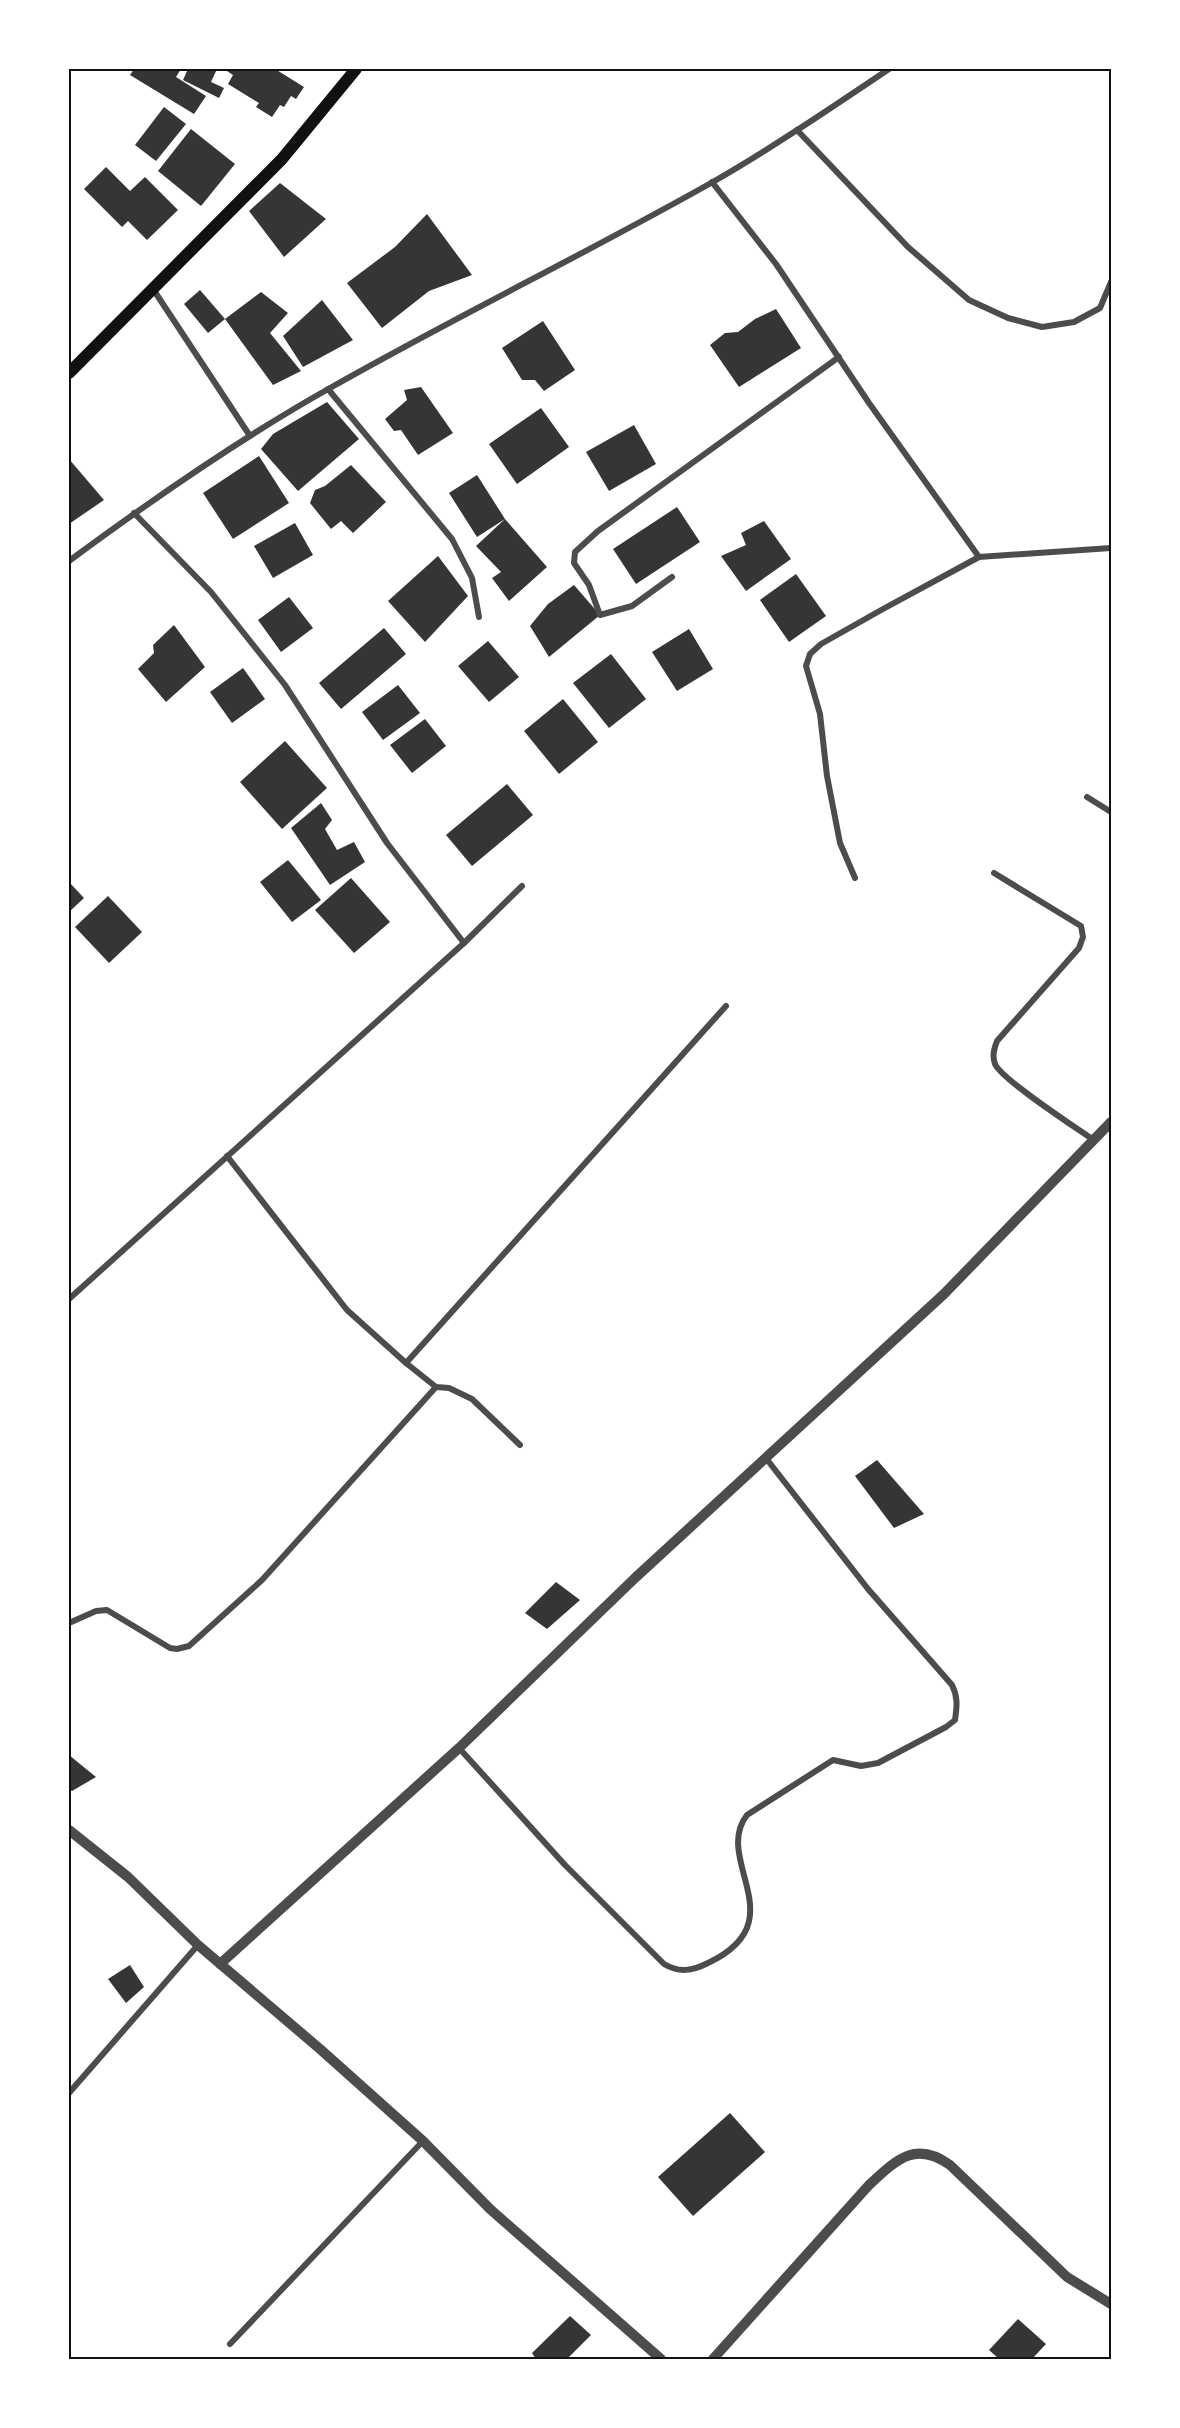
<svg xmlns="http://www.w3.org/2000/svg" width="1180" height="2428" viewBox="0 0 1180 2428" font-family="'Nunito Sans',sans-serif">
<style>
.building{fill:#353535}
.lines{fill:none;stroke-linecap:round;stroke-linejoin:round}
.minor{stroke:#4c4c4c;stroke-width:6}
.tertiary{stroke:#4c4c4c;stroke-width:10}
.secondary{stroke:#111;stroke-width:12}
.neatline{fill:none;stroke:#111;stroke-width:2}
</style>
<rect width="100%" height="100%" fill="#fff"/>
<g class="building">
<polygon points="134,69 181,69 176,77 206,96 194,114 130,75"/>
<polygon points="188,69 217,69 211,82 224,88 219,98 183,80"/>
<polygon points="224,69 275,69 304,87 296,99 291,96 284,107 280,105 272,117 256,107 259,103 228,84 233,75"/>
<polygon points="164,107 186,124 156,161 135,145"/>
<polygon points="191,129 235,164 201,206 158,171"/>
<polygon points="106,167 130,191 145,177 178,210 147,240 128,221 122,227 84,189"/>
<polygon points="280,183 326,219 284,257 249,211"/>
<polygon points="427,214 472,275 429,291 382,328 347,283 395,247"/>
<polygon points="200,290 225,319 208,333 184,304"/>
<polygon points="261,292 288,313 270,333 301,371 273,385 225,319"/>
<polygon points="322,300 353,340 303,367 283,336"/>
<polygon points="776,309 801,348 739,387 710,345 725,333 738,332 755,319"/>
<polygon points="543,321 575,370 544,391 535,380 522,380 502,348"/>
<polygon points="421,387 453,433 418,455 401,430 394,431 385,419 407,400 404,390"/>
<polygon points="327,402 359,439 298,491 261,449 273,434"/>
<polygon points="541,408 569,447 517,484 489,444"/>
<polygon points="634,425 656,464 609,491 586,452"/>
<polygon points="259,456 289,503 233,539 203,493"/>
<polygon points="69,459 104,500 69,524"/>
<polygon points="351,465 386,502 353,533 341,521 331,529 310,503 315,490 325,486"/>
<polygon points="477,475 505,519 547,567 509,601 492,578 501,572 476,546 505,519 477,537 449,493"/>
<polygon points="677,507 700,542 636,584 613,549"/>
<polygon points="764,521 791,559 746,591 721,556 746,545 741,533"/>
<polygon points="295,523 313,555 273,578 254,546"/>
<polygon points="438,556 468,596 425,642 388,601"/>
<polygon points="796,574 826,616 789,642 760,600"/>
<polygon points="574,585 600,615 549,657 530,626 548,604"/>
<polygon points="289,597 313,628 281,652 258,620"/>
<polygon points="174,625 205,667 166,702 138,669 154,653 153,645"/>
<polygon points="384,628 406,654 341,709 319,683"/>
<polygon points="689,629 713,669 677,691 652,652"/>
<polygon points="488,641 519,677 489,702 458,666"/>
<polygon points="611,654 646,699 609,728 573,683"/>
<polygon points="243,668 265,699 232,723 210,692"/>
<polygon points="398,685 420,713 383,740 362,712"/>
<polygon points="563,699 598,742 559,774 524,731"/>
<polygon points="425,719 446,746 412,773 390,745"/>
<polygon points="285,741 327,788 282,829 240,782"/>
<polygon points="507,784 533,815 472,866 446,835"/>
<polygon points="321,803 332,820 325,829 337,850 354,842 365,862 330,885 291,828"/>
<polygon points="288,860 321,900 292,922 260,882"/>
<polygon points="351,878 390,922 354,953 315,910"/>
<polygon points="69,882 84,898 69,912"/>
<polygon points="108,896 142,932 109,963 75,927"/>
<polygon points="877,1460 924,1514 894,1528 855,1476"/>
<polygon points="556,1582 580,1600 547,1629 525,1613"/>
<polygon points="69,1755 96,1777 72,1791 69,1789"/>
<polygon points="130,1965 144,1987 126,2003 108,1979"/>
<polygon points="730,2113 765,2152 693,2216 658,2177"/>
<polygon points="570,2316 591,2335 567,2359 536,2359 532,2353"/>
<polygon points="1018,2319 1046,2344 1032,2359 999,2359 989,2350"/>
</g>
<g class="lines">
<g class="minor">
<polyline points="797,130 908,247 969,300 1008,318 1042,327 1074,322 1100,308 1111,282"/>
<polyline points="712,182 776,264 869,403 979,557"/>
<polyline points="153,289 250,436"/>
<polyline points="328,389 452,539 472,578 479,617"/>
<polyline points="134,513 211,592 285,685 387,843 464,943"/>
<path d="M69,561C153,499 239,439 330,388C455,317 585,254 711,183C772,148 831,108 889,69"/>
<polyline points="672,577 632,606 600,615 589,585 574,563 575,552 598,531 839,357"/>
<polyline points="1087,797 1111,812"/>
<path d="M994,873L1081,926L1083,937L1079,948L997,1041C994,1049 992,1056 995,1064C1001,1079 1075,1127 1092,1139"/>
<polyline points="855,878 840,843 827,776 820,714 806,666 810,654 821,644 883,609 979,557 1111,548"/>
<polyline points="227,1156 347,1310 406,1363 726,1006"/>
<polyline points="69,1299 464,943 522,886"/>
<polyline points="406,1363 436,1387 449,1388 472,1399 520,1445"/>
<polyline points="69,1623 96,1611 107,1610 170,1648 177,1649 189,1646 262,1580 436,1387"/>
<path d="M459,1748L565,1865L664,1964C679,1973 692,1971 708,1963C797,1921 712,1860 747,1815L833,1760L861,1766L878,1763L946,1727L955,1720C957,1706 958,1697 952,1685L868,1589L765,1457"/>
<polyline points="69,2093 198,1945"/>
<polyline points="230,2344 423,2141"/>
</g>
<g class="tertiary">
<polyline points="69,1830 128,1877 198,1945 320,2049 423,2141 490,2209 661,2359"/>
<polyline points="220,1964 459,1748 635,1578 944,1294 1111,1122"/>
<path d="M713,2359L869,2185C896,2160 915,2140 950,2165L1067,2277L1111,2304"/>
</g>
<polyline class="secondary" points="69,373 282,159 356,69"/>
</g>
<rect width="1180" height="2428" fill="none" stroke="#ffffff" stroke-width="141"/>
<rect x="70" y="70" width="1040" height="2288" class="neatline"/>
</svg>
